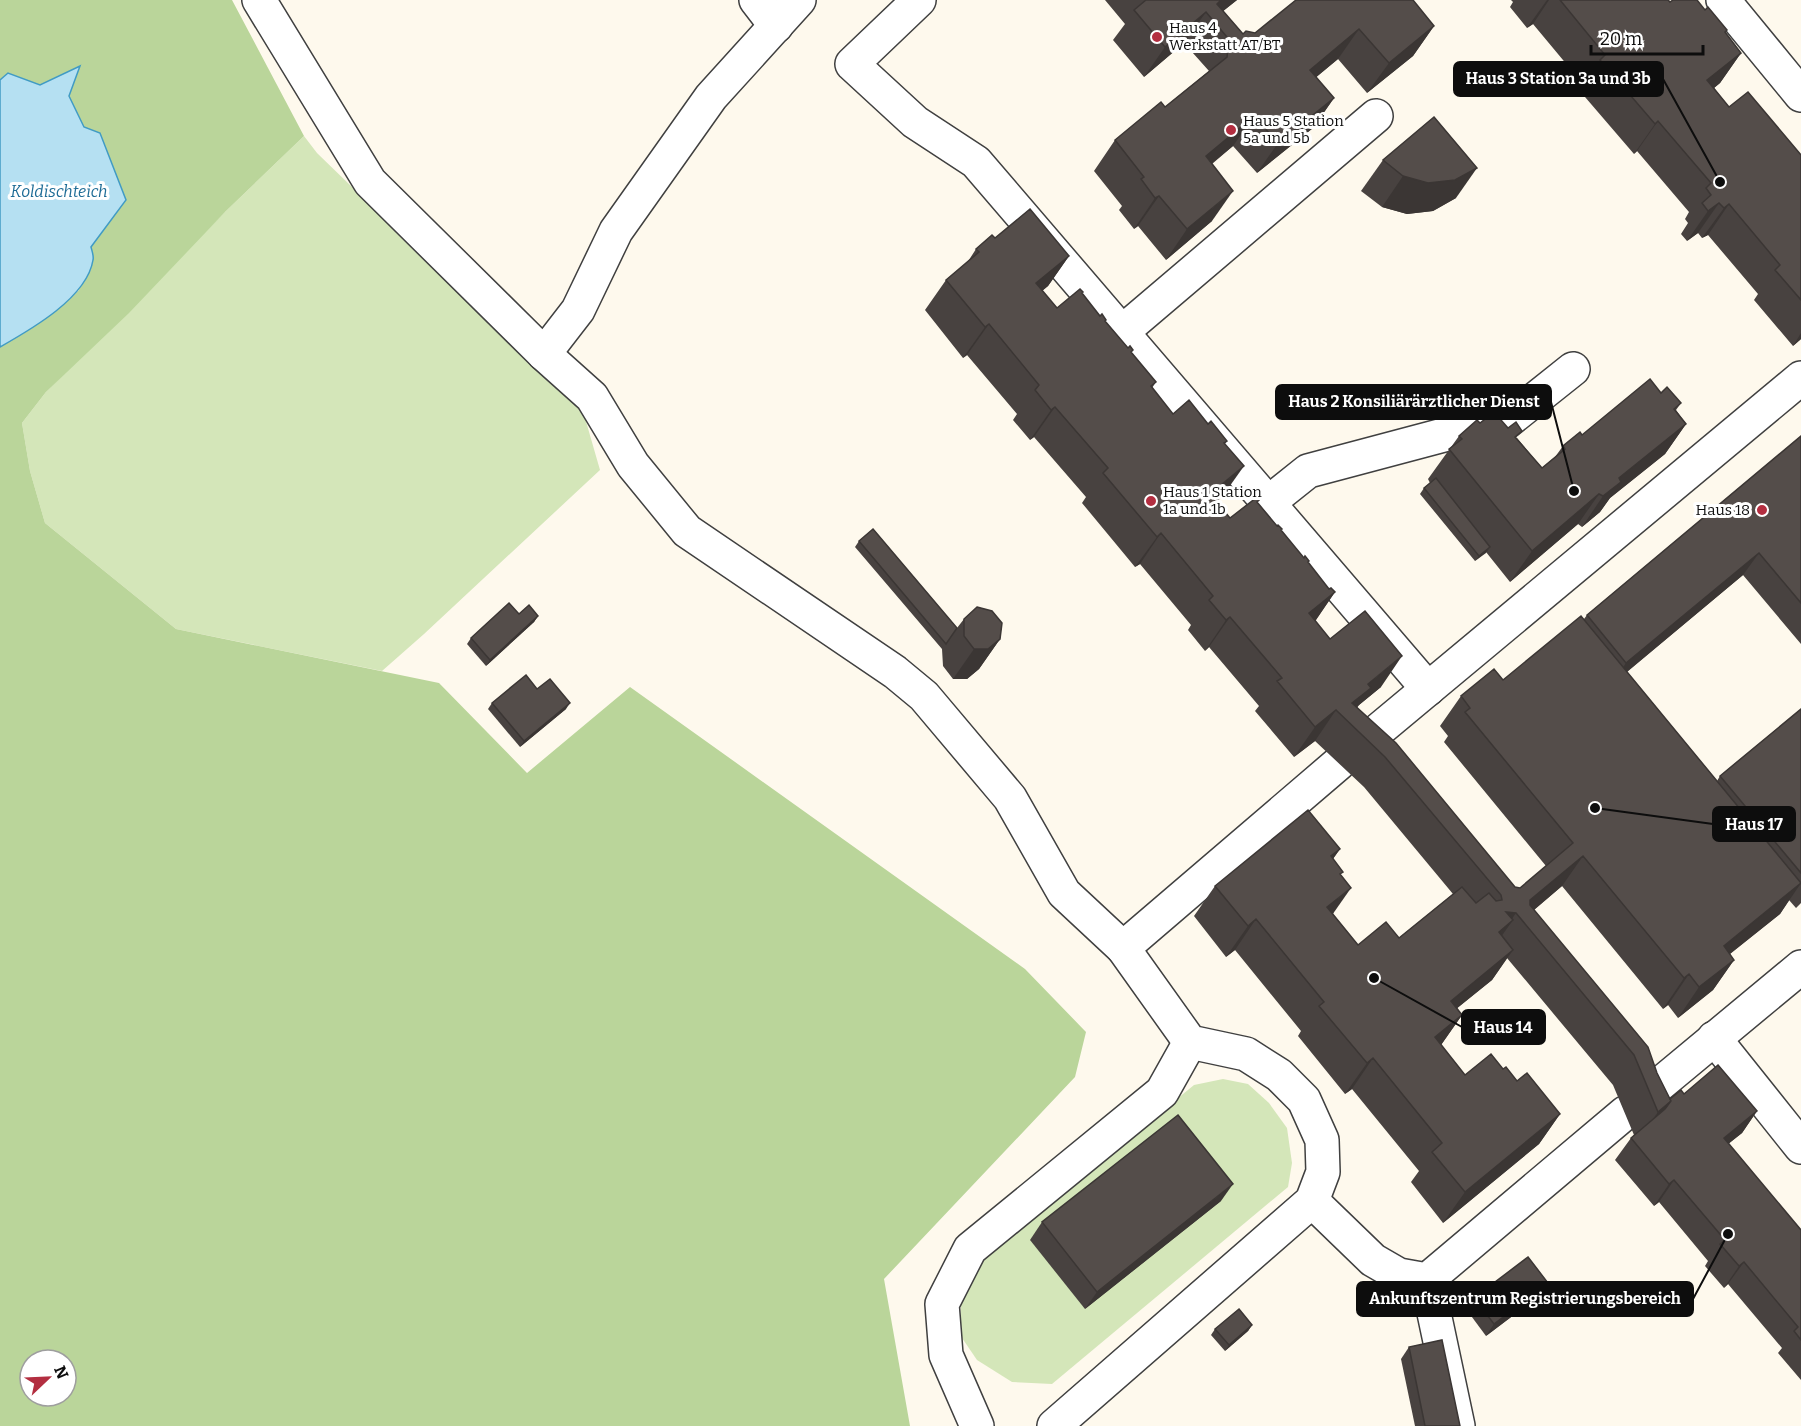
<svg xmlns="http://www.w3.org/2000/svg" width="1801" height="1426" viewBox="0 0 1801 1426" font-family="Bitter,serif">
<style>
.green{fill:#d4e6b9}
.forest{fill:#bad59a;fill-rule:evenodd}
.water{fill:#b5e0f2;stroke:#419bc4;stroke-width:1.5}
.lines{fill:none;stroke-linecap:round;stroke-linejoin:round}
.minor-casing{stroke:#404040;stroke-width:36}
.minor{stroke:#fff;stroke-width:33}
.wall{fill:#484240}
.shaded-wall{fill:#3b3634}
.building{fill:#544d4a;stroke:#3b3634;stroke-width:1.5}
.poi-dot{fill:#b32e40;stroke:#fff;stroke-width:2}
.labels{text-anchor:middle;stroke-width:6;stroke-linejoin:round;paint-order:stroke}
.poi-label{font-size:15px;fill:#0d0d0d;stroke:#fff;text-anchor:start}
.water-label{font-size:16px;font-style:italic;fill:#1e6c96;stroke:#fff}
.leader{fill:none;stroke:#0d0d0d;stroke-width:2}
.callout-dot{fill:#0d0d0d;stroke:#fff;stroke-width:2}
.callout{fill:#0d0d0d;stroke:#0d0d0d;stroke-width:2}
.callout-label{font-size:16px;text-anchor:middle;font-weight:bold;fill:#fff}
</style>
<rect width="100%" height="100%" fill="#fef9ed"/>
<g class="green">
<polygon points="304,136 317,153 583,411 600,470 424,634 382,671 176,629 45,523 30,471 22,423 46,392 226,211"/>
<polygon points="1223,1079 1248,1084 1269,1103 1287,1128 1292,1163 1288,1187 1052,1384 1012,1382 977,1360 960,1335 961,1298 975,1265 1194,1085"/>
</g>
<path class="forest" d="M0,0H232L304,136L226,211L129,313L46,392L22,423L30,471L45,523L176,629L439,683L527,773L630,687L1025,969L1086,1032L1075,1077L884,1279L910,1426H0V347L63,305L79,290L91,247L126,200L84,127L69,96L8,73L0,80ZM30,1360H66V1396H30Z"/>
<path class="water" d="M80,66L69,96L84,127L100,133L126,200L91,247C92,251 94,256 93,260C87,298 30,330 0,347V80L8,73L40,85Z"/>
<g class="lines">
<defs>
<g id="minor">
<polyline points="259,0 370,182 544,354 592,397 633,465 687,531 895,672 924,696 1010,798 1064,893 1123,948"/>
<polyline points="756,0 776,26"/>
<polyline points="919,0 852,64 915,122 976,162 1428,689"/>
<polyline points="1723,0 1801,95"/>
<polyline points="1122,332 1376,116"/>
<polyline points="544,354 578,310 616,231 711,97 799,0"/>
<polyline points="1268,503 1308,471 1466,429 1494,432 1573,369"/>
<polyline points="1351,753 1801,378"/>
<polyline points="1714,1038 1801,1147"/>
<polyline points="1636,1104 1801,967"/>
<polyline points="1312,1201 1373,1260 1399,1275 1427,1280 1625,1113"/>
<polyline points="1427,1280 1458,1426"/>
<polyline points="977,1426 946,1355 942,1304 970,1249 1162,1092 1190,1042"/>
<polyline points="1054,1426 1312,1201 1323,1172 1322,1140 1304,1100 1279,1075 1246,1054 1190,1042 1123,948 1339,763"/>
</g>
</defs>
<use href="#minor" class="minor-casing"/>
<use href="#minor" class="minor"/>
</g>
<g class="wall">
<polygon points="1105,0 1237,0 1223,11 1243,34 1434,26 1413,56 1367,93 1338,59 1316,77 1334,98 1313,128 1257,173 1233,146 1212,164 1212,221 1166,260 1138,226 1134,229 1119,210 1122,206 1094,171 1115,140 1165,107 1209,71 1184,43 1144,77 1113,40 1125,24"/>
<polygon points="1511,0 1668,0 1670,2 1705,10 1727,30 1725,33 1741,53 1720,83 1714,88 1729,107 1801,155 1801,339 1793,346 1754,300 1758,294 1708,235 1702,238 1698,233 1687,241 1681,234 1688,223 1685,219 1689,212 1637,151 1634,154 1579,90 1583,84 1533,24 1527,28 1510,7 1513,2"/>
<polygon points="1383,160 1456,198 1433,211 1407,214 1382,207 1361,191"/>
<polygon points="995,238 1069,256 1048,286 1042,291 1057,308 1082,294 1100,316 1106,320 1105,321 1156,382 1152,388 1173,414 1208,424 1227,441 1225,444 1222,497 1216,501 1230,518 1259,500 1257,502 1329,589 1335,592 1315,621 1330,639 1381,687 1359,705 1357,707 1515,887 1520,888 1546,866 1444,742 1448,736 1440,726 1461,696 1503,680 1584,619 1587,615 1801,436 1801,644 1743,575 1627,672 1717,781 1720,776 1801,709 1801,903 1796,908 1789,900 1780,914 1730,954 1734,960 1713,990 1678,1018 1668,1005 1663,1009 1562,886 1534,910 1657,1073 1670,1099 1684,1094 1757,1111 1742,1133 1728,1144 1801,1230 1801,1380 1778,1353 1782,1348 1728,1284 1724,1288 1705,1266 1708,1261 1659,1202 1654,1206 1615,1160 1631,1138 1634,1135 1613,1085 1507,958 1492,980 1457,1008 1462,1015 1441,1045 1465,1075 1503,1069 1517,1081 1560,1114 1539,1144 1443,1223 1411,1182 1419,1171 1352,1089 1345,1094 1298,1036 1301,1031 1235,950 1226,957 1194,916 1215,886 1340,849 1333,859 1341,875 1333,914 1358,945 1399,938 1453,894 1364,787 1315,741 1294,757 1255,711 1259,706 1209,647 1205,651 1188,630 1191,625 1140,564 1135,567 1082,503 1086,497 1034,437 1030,440 1013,420 1017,414 967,355 963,358 925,310 946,280 967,263 976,249"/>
<polygon points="1661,393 1681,403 1676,410 1686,424 1665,454 1610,498 1600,512 1582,527 1578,524 1510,582 1486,552 1475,561 1420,494 1424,488 1430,483 1428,479 1459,436 1480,423 1517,438 1542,468 1555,457 1563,446 1582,435"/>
<polygon points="859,541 957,628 964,619 1000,639 979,669 967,679 953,679 943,666 942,649 855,547"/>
<polygon points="538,616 534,622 486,666 467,644 471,638"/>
<polygon points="537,689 566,709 520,747 488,709 492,703"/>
<polygon points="1221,1201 1085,1309 1030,1240 1042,1222"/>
<polygon points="1548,1283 1540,1295 1486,1336 1466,1309 1474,1298"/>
<polygon points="1252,1325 1248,1331 1225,1351 1211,1335 1215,1329"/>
<polygon points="1409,1347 1460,1426 1415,1426 1401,1359"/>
</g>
<g class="shaded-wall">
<polygon points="1221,0 1237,0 1212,20 1217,4"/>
<polygon points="1547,0 1549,0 1533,24 1527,28"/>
<polygon points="1206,12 1184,43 1144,77 1165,47"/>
<polygon points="1434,26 1413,56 1367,93 1389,63"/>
<polygon points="1359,29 1338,59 1289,100 1310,70"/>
<polygon points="1741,53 1720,83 1686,111 1707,80"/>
<polygon points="1334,98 1313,128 1257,173 1278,143"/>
<polygon points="1254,116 1233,146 1184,186 1206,156"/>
<polygon points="1658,121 1637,151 1634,154 1655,124"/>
<polygon points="1477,168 1456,198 1433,211 1407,214 1382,207 1403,176"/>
<polygon points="1233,191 1212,221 1166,260 1187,229"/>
<polygon points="1159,196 1138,226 1134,229 1155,198"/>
<polygon points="1719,203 1698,233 1687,241 1708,211"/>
<polygon points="1729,204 1708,235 1702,238 1724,208"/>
<polygon points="1069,256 1048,286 1015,313 1036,283"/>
<polygon points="989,324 967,355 963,358 985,327"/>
<polygon points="1801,333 1801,339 1793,346"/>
<polygon points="1055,407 1034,437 1030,440 1051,410"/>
<polygon points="1686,424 1665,454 1610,498 1600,512 1582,527 1603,496 1619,478"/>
<polygon points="1244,466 1222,497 1189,524 1210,494"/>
<polygon points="1599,494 1578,524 1510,582 1532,551"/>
<polygon points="1161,533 1140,564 1135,567 1157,537"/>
<polygon points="1490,547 1486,553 1475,561 1479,556"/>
<polygon points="1759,553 1743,575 1611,685 1626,663"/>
<polygon points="1335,592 1314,623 1309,613"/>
<polygon points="538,616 534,622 486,666 490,660"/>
<polygon points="1230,617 1209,647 1205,651 1226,620"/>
<polygon points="1000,639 979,669 967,679 953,679 974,649"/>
<polygon points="1402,656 1381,687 1359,705 1349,718 1352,703 1368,684"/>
<polygon points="570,703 566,709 520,747 524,741"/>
<polygon points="1336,710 1315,741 1294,757 1315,727"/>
<polygon points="1340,849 1318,879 1331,856"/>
<polygon points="1583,856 1562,886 1522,920 1530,900"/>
<polygon points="1801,883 1780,914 1702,976 1724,946"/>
<polygon points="1351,888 1330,918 1327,907"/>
<polygon points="1506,912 1516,913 1509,923 1513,920 1491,951"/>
<polygon points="1256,919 1235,950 1226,957 1248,926"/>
<polygon points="1513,950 1492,980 1429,1031 1451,1001"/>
<polygon points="1734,960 1713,990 1678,1018 1699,987"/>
<polygon points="1689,974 1668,1005 1663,1009 1684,978"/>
<polygon points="1462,1015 1441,1045 1435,1037"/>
<polygon points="1373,1058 1352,1089 1345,1094 1367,1063"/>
<polygon points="1671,1101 1650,1131 1637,1142 1658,1112"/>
<polygon points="1757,1111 1742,1133 1708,1160 1724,1138"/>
<polygon points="1560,1114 1539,1144 1443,1223 1465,1192"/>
<polygon points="1674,1180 1659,1202 1654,1206 1669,1184"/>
<polygon points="1233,1184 1221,1201 1085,1309 1097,1292"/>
<polygon points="1744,1262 1728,1284 1724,1288 1739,1266"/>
<polygon points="1548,1283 1540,1295 1486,1336 1494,1324"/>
<polygon points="1252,1325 1248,1331 1225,1351 1229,1345"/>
</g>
<g class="building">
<polygon points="1146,0 1221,0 1217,4 1243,34 1246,31 1255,33 1296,0 1413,0 1434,26 1389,63 1359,29 1310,70 1334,98 1278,143 1254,116 1206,156 1233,191 1187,229 1159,196 1155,198 1141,179 1144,177 1115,140 1161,102 1165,107 1227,57 1228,47 1232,43 1206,12 1165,47 1134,10"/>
<polygon points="1560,0 1668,0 1670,2 1673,0 1697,0 1705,10 1708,7 1727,30 1725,32 1741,53 1707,80 1729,107 1748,92 1801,155 1801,300 1775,270 1780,265 1729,204 1724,208 1719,203 1708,211 1702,203 1711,195 1706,188 1711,183 1658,121 1655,124 1600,60 1605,55"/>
<polygon points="1434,117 1477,168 1455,180 1428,183 1403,176 1383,160"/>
<polygon points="1030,209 1069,256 1036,283 1057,308 1080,289 1083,292 1082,293 1100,316 1102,314 1106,320 1105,321 1128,348 1130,346 1133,350 1131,352 1156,382 1151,386 1173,414 1189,400 1208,424 1211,421 1227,441 1224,443 1244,466 1210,494 1230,518 1256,498 1259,500 1257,502 1277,526 1278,525 1282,529 1281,530 1304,558 1305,556 1309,561 1308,562 1329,589 1331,588 1335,592 1309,613 1330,639 1365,611 1402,656 1368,684 1371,688 1352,703 1396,743 1515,887 1520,888 1573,843 1465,712 1470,708 1461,696 1494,669 1503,680 1581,616 1801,883 1724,946 1734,960 1699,987 1689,974 1684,978 1583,856 1530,900 1530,905 1648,1047 1657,1073 1671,1101 1658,1112 1634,1055 1516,913 1506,912 1513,920 1499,932 1513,950 1451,1001 1462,1015 1435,1037 1465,1075 1491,1054 1503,1069 1506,1067 1517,1081 1527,1073 1560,1114 1465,1192 1432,1152 1442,1143 1373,1058 1367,1063 1319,1006 1324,1002 1256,919 1248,926 1215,886 1308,810 1340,849 1331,856 1343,872 1340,874 1351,888 1327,907 1358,945 1386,922 1399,938 1462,887 1476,903 1489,893 1496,901 1502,900 1501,895 1385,757 1336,710 1315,727 1277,681 1282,678 1230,617 1226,620 1209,600 1213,596 1161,533 1157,537 1103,473 1108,468 1055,407 1051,410 1035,390 1039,385 989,324 985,327 946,280 979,252 976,249 992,235 995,238"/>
<polygon points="1650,379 1661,393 1667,387 1681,403 1674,409 1686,424 1619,478 1621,482 1603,496 1599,494 1532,551 1449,449 1462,439 1459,436 1477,420 1480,423 1494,412 1508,428 1516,422 1522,431 1515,437 1542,468 1565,449 1563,446 1580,432 1582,435"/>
<polygon points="1801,436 1801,603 1759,553 1626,663 1587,615"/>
<polygon points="1436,478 1490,547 1479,556 1424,488"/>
<polygon points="873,529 957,628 946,644 859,541"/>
<polygon points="509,603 519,614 529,605 538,616 490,660 471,638"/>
<polygon points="977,607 992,611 1002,623 1000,639 988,649 974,649 964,636 964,619"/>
<polygon points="526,675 537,689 550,679 570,703 524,741 492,703"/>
<polygon points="1801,709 1801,873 1720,776"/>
<polygon points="1718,1065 1757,1111 1724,1138 1801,1230 1801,1340 1794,1331 1798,1327 1744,1262 1739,1266 1720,1244 1725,1240 1674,1180 1669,1184 1631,1138 1665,1109 1671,1101 1670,1099 1681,1090 1684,1094"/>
<polygon points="1178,1115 1233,1184 1097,1292 1042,1222"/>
<polygon points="1528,1257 1548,1283 1494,1324 1474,1298"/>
<polygon points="1239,1309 1252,1325 1229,1345 1215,1329"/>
<polygon points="1442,1340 1460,1426 1425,1426 1409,1347"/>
</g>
<g class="poi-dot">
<circle cx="1157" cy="37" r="6"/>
<circle cx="1231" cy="130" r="6"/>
<circle cx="1151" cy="501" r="6"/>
<circle cx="1762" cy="510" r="6"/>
</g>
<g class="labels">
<g class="poi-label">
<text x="1169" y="33">Haus 4<tspan x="1169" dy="17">Werkstatt AT/BT</tspan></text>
<text x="1243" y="126">Haus 5 Station<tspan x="1243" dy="17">5a und 5b</tspan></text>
<text x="1163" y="497">Haus 1 Station<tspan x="1163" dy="17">1a und 1b</tspan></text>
<text x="1750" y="515" text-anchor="end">Haus 18</text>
</g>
<g class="water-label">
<text x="59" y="197">Koldischteich</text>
</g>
</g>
<path class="leader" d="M1720 182L1663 79M1574 491L1551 402M1595 808L1713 824M1374 978L1462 1027M1728 1234L1693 1299"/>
<g class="callout-dot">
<circle cx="1720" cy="182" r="6"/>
<circle cx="1574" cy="491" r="6"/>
<circle cx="1595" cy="808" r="6"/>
<circle cx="1374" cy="978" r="6"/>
<circle cx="1728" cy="1234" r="6"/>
</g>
<g class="callout">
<rect x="1454" y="62" width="209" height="34" rx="6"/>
<rect x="1276" y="385" width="275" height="34" rx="6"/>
<rect x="1713" y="807" width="82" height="34" rx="6"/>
<rect x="1462" y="1010" width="83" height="34" rx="6"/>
<rect x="1357" y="1282" width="336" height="34" rx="6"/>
</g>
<g class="callout-label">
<text x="1558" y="84">Haus 3 Station 3a und 3b</text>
<text x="1414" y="407">Haus 2 Konsiliärärztlicher Dienst</text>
<text x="1754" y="830">Haus 17</text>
<text x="1503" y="1033">Haus 14</text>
<text x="1525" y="1304">Ankunftszentrum Registrierungsbereich</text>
</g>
<g transform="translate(48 1378) rotate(67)"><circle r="28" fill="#ffffff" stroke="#9e9e9e" stroke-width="1.5"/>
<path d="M0-4.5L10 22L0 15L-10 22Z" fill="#b32e40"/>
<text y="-9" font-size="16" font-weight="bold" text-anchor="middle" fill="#0d0d0d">N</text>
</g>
<path d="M1591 45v9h112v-9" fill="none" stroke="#0d0d0d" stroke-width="3"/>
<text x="1600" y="45" font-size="18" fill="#0d0d0d" stroke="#ffffff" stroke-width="4.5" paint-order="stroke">20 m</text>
</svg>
